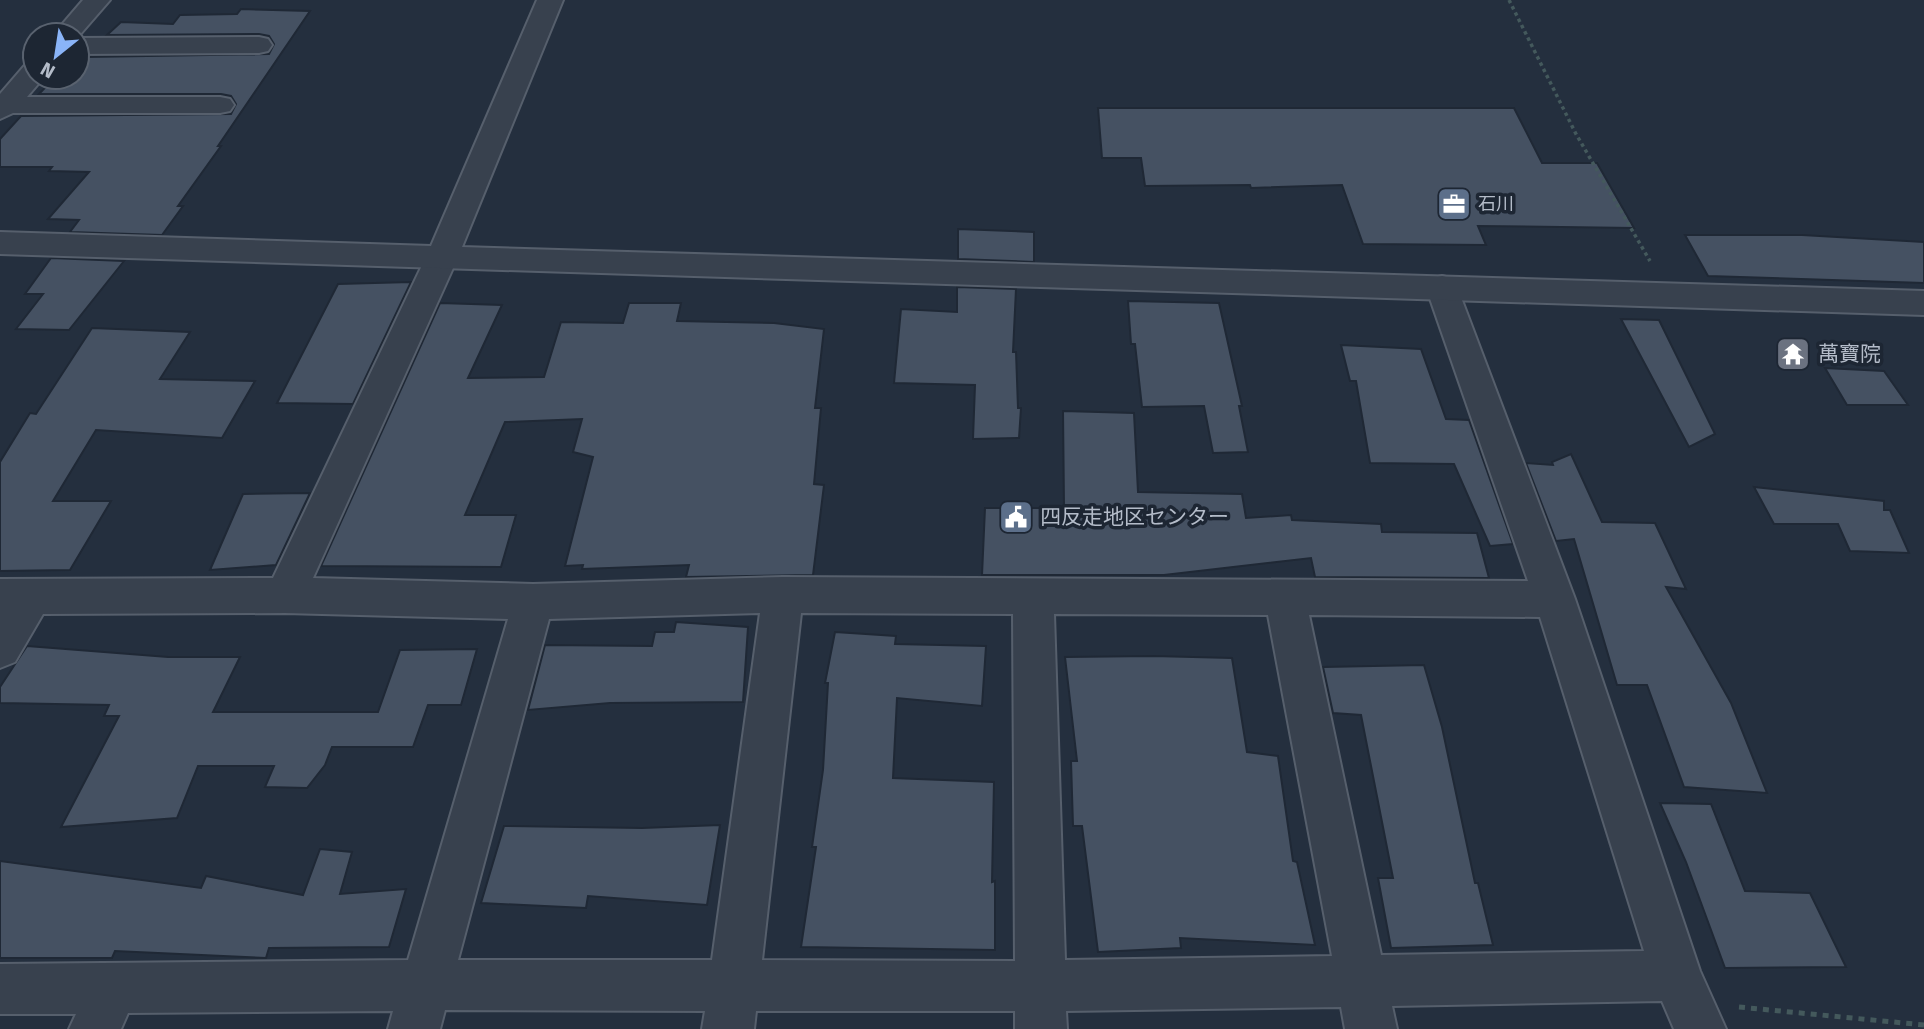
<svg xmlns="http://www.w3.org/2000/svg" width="1924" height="1029" viewBox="0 0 1924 1029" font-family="'Fira Sans','Noto Sans JP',sans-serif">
	<rect width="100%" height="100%" fill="#242f3e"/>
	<g fill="#455162" stroke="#1f2835" stroke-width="2">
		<polygon points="241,9 310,11 218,146 221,146 178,206 183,206 162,235 70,232 79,220 48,219 89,172 49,171 52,167 0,167 0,139 21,116 231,114 236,104 231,96 221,94 39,94 55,77 77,77 77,65 85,57 269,54 274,44 269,36 259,34 107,35 121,22 173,24 180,15 237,14"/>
		<polygon points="1098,108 1514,108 1542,163 1597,163 1634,228 1478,226 1486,245 1363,244 1342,185 1251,188 1250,185 1145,186 1141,158 1102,158"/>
		<polygon points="958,229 1034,232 1034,262 958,259"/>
		<polygon points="1685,235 1802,235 1924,242 1924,283 1708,276"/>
		<polygon points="51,258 124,261 69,330 16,329 43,294 25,294"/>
		<polygon points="411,282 353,404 277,403 338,284"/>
		<polygon points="957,287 1016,289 1013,352 1016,352 1018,408 1021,408 1019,438 973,439 975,385 894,383 901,309 957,312"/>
		<polygon points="1128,301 1219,303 1242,406 1239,406 1248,452 1213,453 1204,406 1142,407 1135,344 1131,344"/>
		<polygon points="440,303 502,305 468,378 544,377 561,322 623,323 629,303 681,303 677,321 774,323 824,329 815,408 821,408 814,484 824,485 813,575 686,577 689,565 582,569 583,565 565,566 593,457 573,452 582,419 505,422 465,515 516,515 501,567 321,566"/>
		<polygon points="1621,319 1659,320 1715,434 1689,447"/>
		<polygon points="92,328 190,332 160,379 255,381 222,438 96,430 53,501 111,501 70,570 0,571 0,462 30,413 36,414"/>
		<polygon points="1341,345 1421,349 1446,419 1469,420 1513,544 1490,546 1454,464 1370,463 1356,381 1350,381"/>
		<polygon points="1825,368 1884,371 1908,405 1847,405"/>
		<polygon points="1063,411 1134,413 1138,492 1242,494 1246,518 1291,515 1292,520 1381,524 1382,532 1477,533 1489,578 1315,577 1311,558 1164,575 982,575 985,508 1064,508"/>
		<polygon points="1571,454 1602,522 1655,523 1686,589 1666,587 1731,703 1767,793 1684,787 1647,685 1617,685 1574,539 1556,541 1526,463 1553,465 1552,462"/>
		<polygon points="1754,487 1884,501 1884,510 1890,510 1909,553 1850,551 1838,524 1774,524"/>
		<polygon points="310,493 276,565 210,570 243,494"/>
		<polygon points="676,622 748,627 743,702 610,703 528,710 545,645 652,646 655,632 674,632"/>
		<polygon points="835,632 896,636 895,644 986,646 982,706 897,698 893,778 994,782 992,882 995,881 995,950 801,947 816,847 812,847 823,770 828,683 825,683"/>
		<polygon points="27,646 168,657 240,657 213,712 378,712 400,650 477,649 461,705 428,705 413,747 332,747 325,765 307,788 265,787 274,766 198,766 177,818 61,827 119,716 104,716 109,705 0,703 0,687"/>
		<polygon points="1153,656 1232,658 1247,752 1278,756 1293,861 1297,862 1315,945 1180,938 1181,948 1098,952 1082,826 1073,826 1071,761 1077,761 1065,657"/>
		<polygon points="1424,665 1442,727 1475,883 1478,883 1493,945 1391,948 1378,878 1393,878 1361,715 1333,713 1323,667"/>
		<polygon points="1660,803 1711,804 1745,891 1810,893 1846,967 1725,968 1686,862"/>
		<polygon points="720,825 707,905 588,896 586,908 481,903 504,826 642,828"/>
		<polygon points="320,849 352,852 340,894 406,889 389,947 269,948 266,958 115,951 112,958 0,958 0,861 201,888 206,876 303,895"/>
	</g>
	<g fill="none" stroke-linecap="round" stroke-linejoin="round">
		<g stroke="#565f6c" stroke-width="4">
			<g id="minor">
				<polygon points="83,0 110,0 77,38 259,37 268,39 272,45 268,51 259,53 77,54 77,35 53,35"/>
				<polygon points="35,63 35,77 44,77 27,97 220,97 230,99 234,105 230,111 220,113 13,113 0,119 0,94 25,65"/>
				<path d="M442 246 453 249 458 257 313 578 533 584 783 577 1528 581 1426 287 1430 279 1442 276 1454 279 1575 599 1700 971 1726 1029H1674L1662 1001 1392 1006 1397 1029H1345L1341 1007 1066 1011 1067 1029H1015V1011H756L754 1029H702L705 1011 445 1010 440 1029H388L393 1011 128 1013 121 1029H69L76 1014H0V964L408 960 508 619 285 613 43 614 15 662 0 668V579L273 578 426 257 431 249ZM760 613 712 960H458L549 619ZM801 613 1013 614 1015 961 762 960ZM1054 614 1268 615 1332 956 1065 960ZM1309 615 1540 617 1644 951 1381 955Z"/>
			</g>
		</g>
		<g stroke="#565f6c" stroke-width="4">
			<polygon id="tertiary" points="537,0 563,0 462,247 1924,291 1924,315 0,254 0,232 431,246"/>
		</g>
		<polyline stroke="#44595c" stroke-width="3.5" stroke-dasharray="3.5 3.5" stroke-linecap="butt" points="1509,0 1576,134 1650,261"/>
		<polyline stroke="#44595c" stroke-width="5" stroke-dasharray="6 6" stroke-linecap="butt" points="1739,1007 1924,1025"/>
		<use href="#minor" fill="#38414e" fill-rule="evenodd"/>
		<use href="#tertiary" fill="#38414e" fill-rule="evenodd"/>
	</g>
	<defs>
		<g id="office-square" transform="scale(1.75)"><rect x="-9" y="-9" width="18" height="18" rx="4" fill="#5c6f8a" stroke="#1d2633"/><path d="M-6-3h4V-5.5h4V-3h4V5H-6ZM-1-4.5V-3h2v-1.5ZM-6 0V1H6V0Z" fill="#fff"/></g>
		<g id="temple-square" transform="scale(1.75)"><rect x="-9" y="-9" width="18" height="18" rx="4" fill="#6b7280" stroke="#1d2633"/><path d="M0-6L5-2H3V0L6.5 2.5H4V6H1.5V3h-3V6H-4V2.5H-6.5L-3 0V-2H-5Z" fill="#fff"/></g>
		<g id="civic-square" transform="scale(1.75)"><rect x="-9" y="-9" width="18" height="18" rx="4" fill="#5c6f8a" stroke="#1d2633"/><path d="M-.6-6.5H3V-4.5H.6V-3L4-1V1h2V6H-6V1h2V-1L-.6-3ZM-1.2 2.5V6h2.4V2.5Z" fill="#fff"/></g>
	</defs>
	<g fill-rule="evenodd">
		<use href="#office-square" x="1454" y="204"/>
		<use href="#temple-square" x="1793" y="354"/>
		<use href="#civic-square" x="1016" y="517"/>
	</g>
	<g text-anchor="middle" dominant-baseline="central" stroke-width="7" stroke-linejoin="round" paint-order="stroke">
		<g font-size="18" fill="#b4bcc9" stroke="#1d2633" text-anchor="start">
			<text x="1478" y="204">石川</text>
		</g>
		<g font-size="21" fill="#b4bcc9" stroke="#1d2633" text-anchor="start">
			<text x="1818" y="354">萬寶院</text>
			<text x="1040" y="517">四反走地区センター</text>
		</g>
	</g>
	<g transform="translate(56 56) rotate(210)"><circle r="33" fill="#1d2633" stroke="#59626f" stroke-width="2"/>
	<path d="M0-5L12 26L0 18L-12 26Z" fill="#8ab4f8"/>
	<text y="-10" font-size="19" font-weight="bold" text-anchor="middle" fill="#b4bcc9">N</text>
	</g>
</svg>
